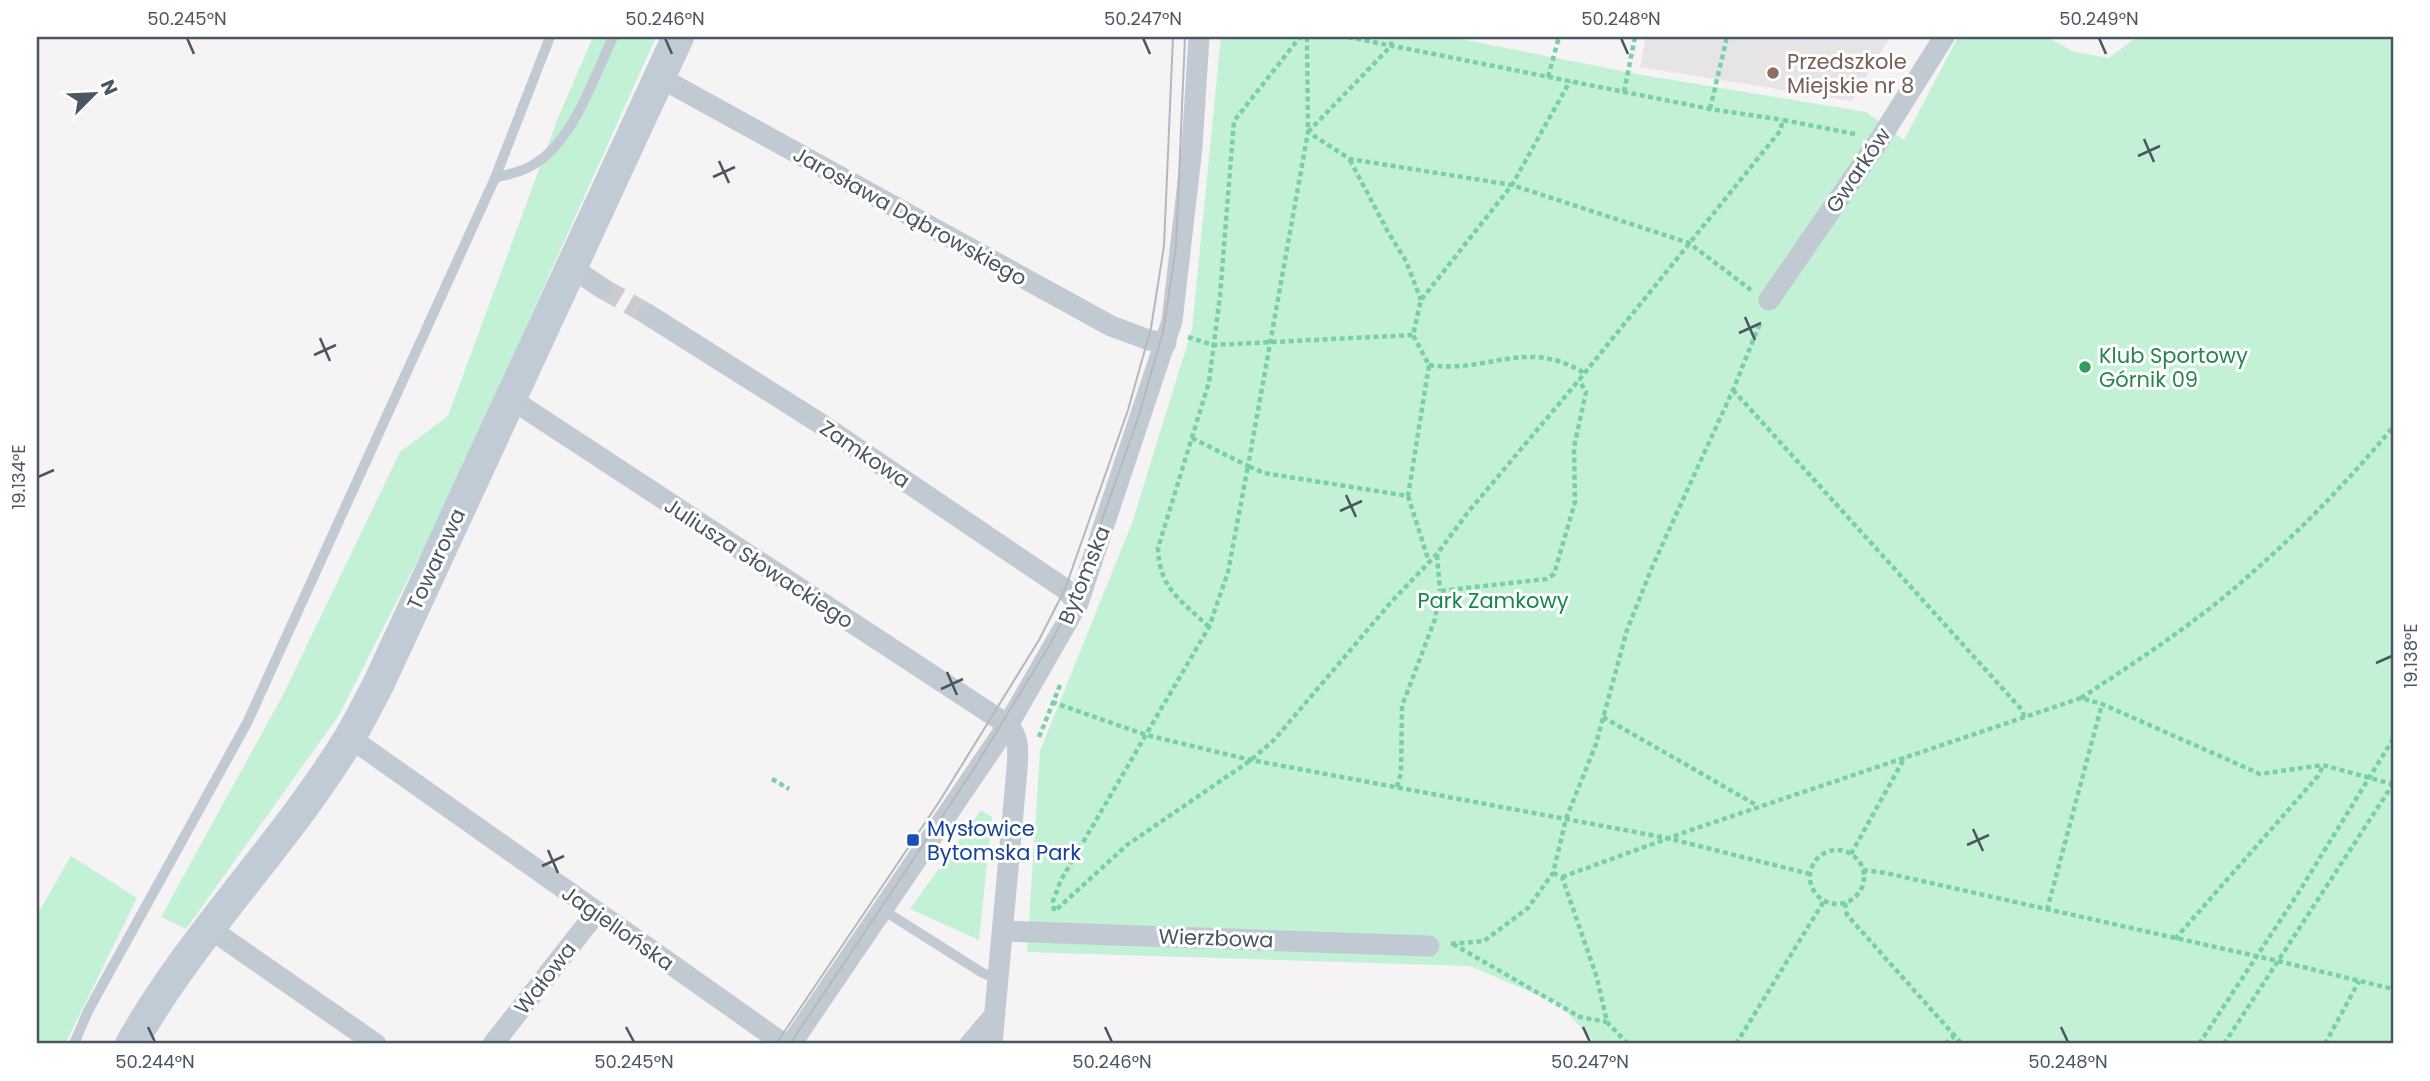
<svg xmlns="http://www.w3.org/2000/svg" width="2430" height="1081" viewBox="0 0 2430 1081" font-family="Poppins,sans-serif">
	<rect width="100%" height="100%" fill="#f5f3f3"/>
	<polygon fill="#e6e4e5" points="1646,37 1890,37 1852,101 1640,67"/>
	<g fill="#c3f1d5">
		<polygon points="593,37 656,37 448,500 339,715 186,929 161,917 284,693 400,452 448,416 558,118"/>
		<polygon points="1221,37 1451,37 1637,74 1866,112 1904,140 1958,37 2047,37 2074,52 2109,58 2137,37 2393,37 2393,1044 1596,1044 1559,1004 1470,966 1027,952 1040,751 1132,523 1192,329"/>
		<polygon points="981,810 992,817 979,940 910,909"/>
		<polygon points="71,856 137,898 65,1044 37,1044 37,915"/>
	</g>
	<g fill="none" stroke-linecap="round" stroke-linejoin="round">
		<polyline stroke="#caccce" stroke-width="21" stroke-dasharray="21 10" stroke-linecap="butt" points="602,288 647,314"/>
		<g stroke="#7ad0a6" stroke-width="4.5" stroke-dasharray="5 3.5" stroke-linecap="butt">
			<polyline points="1307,37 1308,131"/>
			<polyline points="1348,37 1710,109 1783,120"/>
			<polyline points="1548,77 1559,37"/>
			<polyline points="1624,92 1635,37"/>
			<polyline points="1710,109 1727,37"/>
			<polyline points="1308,132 1391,46 1392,37"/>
			<polyline points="1350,160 1388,232 1406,261 1421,300"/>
			<polyline points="1188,337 1213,345 1413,335"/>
			<path d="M1429 365C1488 374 1526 337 1584 373"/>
			<polyline points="1733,390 2022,710 2024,717"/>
			<polyline points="1192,438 1248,466 1308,132 1350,159 1512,185 1689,243 1751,290"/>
			<polyline points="1408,496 1429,562"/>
			<polyline points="1437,555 1440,591"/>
			<path d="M1209 627C1182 601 1159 589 1158 548L1209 382 1220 296 1234 121 1300 37"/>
			<path d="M2081 698C2134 663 2188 628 2237 586 2293 538 2346 484 2393 427"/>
			<polyline points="1052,702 1146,735 1251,760 1667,838 1810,874"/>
			<polyline points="1603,717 1758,806"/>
			<polyline points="1039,737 1061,683"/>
			<polyline points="772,779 789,789"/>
			<polyline points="1397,787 1401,773 1402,706 1435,619 1440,591 1546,579 1554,574 1575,502 1574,447 1586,392 1579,380"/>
			<circle cx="1837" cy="877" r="27"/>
			<polyline points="1851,854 1905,757"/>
			<polyline points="1863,870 1886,873 2278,961 2393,989"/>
			<polyline points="1553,873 1562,877 1597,978 1607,1022 1628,1044"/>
			<polyline points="1562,877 1691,830 2081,698 2102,704 2260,774 2323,765 2392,784"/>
			<polyline points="1845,903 1847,915 1962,1044"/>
			<polyline points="1057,909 1127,845 1251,760 1274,740 1392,601 1437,554 1469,511 1579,380 1780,131 1783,120 1855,134"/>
			<polyline points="2047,910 2102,704"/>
			<polyline points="1054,911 1053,901 1061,880 1209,627 1228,572 1248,466 1264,473 1408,496 1429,365 1413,335 1421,300 1512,185 1570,81"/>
			<polyline points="2175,939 2318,776 2323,766"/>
			<polyline points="1451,944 1484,941 1528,908 1553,873 1566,819 1596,744 1627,630 1653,565 1733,390 1761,321"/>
			<polyline points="1453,944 1580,1017 1607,1022"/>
			<polyline points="1736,1044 1824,901"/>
			<polyline points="1945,1044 1954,1036"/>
			<polyline points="2199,1044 2297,895 2393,739"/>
			<polyline points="2224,1044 2393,784"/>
			<polyline points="2325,1044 2359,981"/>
		</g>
		<g stroke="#c1cad2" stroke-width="10">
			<path d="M495 178C505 175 517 173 527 168 572 147 593 79 613 37"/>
			<polyline points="883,910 981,972 996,979"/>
			<polyline points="74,1044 88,1011 247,723 495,178 550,37"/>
		</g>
		<g stroke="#c1cad2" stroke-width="21">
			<polyline points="659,77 1111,326 1149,340 1166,343"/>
			<polyline points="572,268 602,288"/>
			<polyline points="1769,300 1880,139 1944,37"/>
			<polyline points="647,314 821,424 1065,589 1078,603"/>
			<path d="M511 399 1008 725C1020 738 1018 752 1017 769L992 1044"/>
			<polyline points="349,737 784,1044"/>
			<polyline points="209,928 376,1044"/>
			<polyline points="1003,931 1429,946"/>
			<polyline points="493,1044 596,913"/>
			<polyline points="791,1044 1008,725 1078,603 1172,321 1192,147 1199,37"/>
			<polyline points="970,1044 993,1017"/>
		</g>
		<path stroke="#c1cbd6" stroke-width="32" d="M131 1044C193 934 285 844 350 737 360 720 369 702 378 685L678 37"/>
		<g stroke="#b5b8bd" stroke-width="2">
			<polyline points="776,1044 939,802 1039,640 1065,589 1128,410 1151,328 1164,246 1173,37"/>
			<polyline points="790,1044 975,767 1049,646 1076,594 1139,415 1163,332 1176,247 1185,37"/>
		</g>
	</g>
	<path fill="none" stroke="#4a5661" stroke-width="2.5" d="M187 38 194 54M665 38 672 54M1143 38 1150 54M1621 38 1628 54M2099 38 2106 54M2144 139 2154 162M2138 156 2160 146M719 161 729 183M713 177 735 167M1745 317 1755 340M1739 333 1761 323M320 338 330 361M314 355 336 345M38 477 54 470M1346 495 1356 517M1340 511 1362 501M2376 663 2392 656M947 672 957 695M941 689 963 679M1973 829 1983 851M1967 845 1989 835M548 850 558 873M542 866 564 856M148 1027 155 1042M626 1027 634 1042M1105 1027 1112 1042M1583 1027 1590 1042M2061 1027 2068 1042"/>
	<circle fill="#8d6e63" stroke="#fff" stroke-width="2.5" cx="1773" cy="73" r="7"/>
	<circle fill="#2e9e5b" stroke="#fff" stroke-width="2.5" cx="2085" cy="367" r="7"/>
	<rect fill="#1a4fb4" stroke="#fff" stroke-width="2.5" x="906" y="833" width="14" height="14" rx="3.5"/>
	<g text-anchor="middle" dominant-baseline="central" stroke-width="6" stroke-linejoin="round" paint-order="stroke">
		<g font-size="21" fill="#785e54" stroke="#fff" text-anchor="start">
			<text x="1787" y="61">Przedszkole<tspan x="1787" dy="24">Miejskie nr 8</tspan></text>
		</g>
		<g font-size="21" fill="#4a5661" stroke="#fff">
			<text transform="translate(1858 170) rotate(-56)">Gwarków</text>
			<text transform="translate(910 216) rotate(29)">Jarosława Dąbrowskiego</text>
			<text transform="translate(865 454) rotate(34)">Zamkowa</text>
			<text transform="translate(436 559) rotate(-65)">Towarowa</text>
			<text transform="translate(759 563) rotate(33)">Juliusza Słowackiego</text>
			<text transform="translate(1084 575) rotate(-68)">Bytomska</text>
			<text transform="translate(618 928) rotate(35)">Jagiellońska</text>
			<text transform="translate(1216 938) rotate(2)">Wierzbowa</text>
			<text transform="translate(545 978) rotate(-52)">Wałowa</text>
		</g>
		<g font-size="21" fill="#27864d" stroke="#fff" text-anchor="start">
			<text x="2099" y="355">Klub Sportowy<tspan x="2099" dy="24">Górnik 09</tspan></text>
		</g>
		<g font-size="21" fill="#17864f" stroke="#fff">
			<text x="1493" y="600">Park Zamkowy</text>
		</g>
		<g font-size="21" fill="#164399" stroke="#fff" text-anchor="start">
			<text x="927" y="828">Mysłowice<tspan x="927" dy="24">Bytomska Park</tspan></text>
		</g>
	</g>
	<rect width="2430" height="1081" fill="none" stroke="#ffffff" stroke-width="77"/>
	<g transform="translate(94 94) rotate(66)" stroke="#ffffff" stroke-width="5" paint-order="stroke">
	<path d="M0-5L12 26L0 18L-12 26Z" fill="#4a5661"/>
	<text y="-10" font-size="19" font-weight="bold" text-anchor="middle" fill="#4a5661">N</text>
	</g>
	<rect x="38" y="38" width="2354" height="1004" fill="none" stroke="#4a5661" stroke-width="2.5"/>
	<g font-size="18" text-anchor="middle" fill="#4a5661">
		<text x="187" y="25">50.245°N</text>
		<text x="665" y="25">50.246°N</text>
		<text x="1143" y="25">50.247°N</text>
		<text x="1621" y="25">50.248°N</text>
		<text x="2099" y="25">50.249°N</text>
		<text transform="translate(19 477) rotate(-90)" y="6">19.134°E</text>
		<text transform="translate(2411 656) rotate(-90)" y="6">19.138°E</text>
		<text x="155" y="1068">50.244°N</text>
		<text x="634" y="1068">50.245°N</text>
		<text x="1112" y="1068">50.246°N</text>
		<text x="1590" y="1068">50.247°N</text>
		<text x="2068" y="1068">50.248°N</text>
	</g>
</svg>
